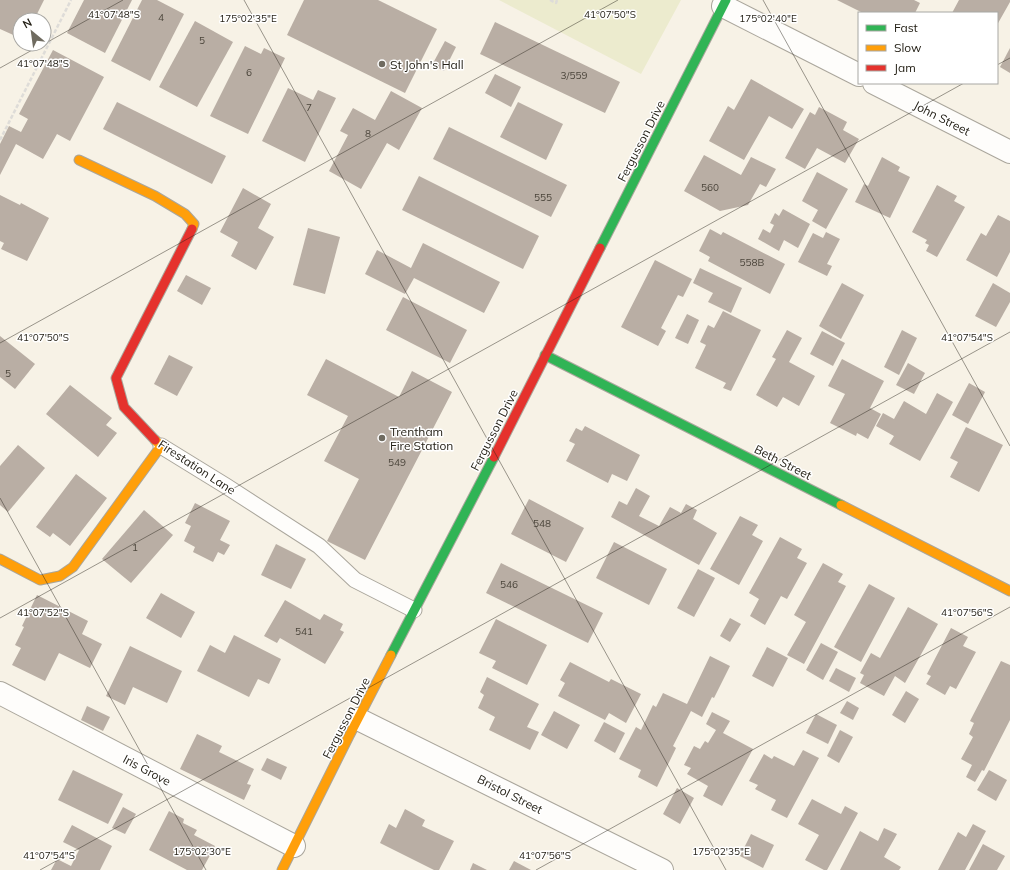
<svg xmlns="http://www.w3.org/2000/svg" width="1010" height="870" viewBox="0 0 1010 870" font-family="Mulish,sans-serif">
	<rect width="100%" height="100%" fill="#f7f2e6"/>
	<polygon fill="#ecebce" points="499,0 681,0 641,74"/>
	<g fill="#b9aea4">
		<polygon points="0,0 44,0 34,20 20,20 20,38 0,29"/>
		<polygon points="84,0 132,0 105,53 67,33"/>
		<polygon points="142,0 157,0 184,14 150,81 111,61"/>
		<polygon points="304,0 378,0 437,29 405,93 287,35"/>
		<polygon points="837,0 914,0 920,3 915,13 863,13"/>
		<polygon points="959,0 1010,0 1010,2 997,25 997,13 952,13"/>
		<polygon points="195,21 233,42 197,107 159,87"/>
		<polygon points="495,22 620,82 605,113 480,54"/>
		<polygon points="445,41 456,47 444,71 432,65"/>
		<polygon points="245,46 261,54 264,48 285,58 248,134 210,116"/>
		<polygon points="1010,48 1010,73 1000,67"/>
		<polygon points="53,50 104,77 70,141 57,134 43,159 16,144 0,175 0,144 9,126 21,132 28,119 19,114"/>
		<polygon points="495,74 521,87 511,107 485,93"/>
		<polygon points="751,79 804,109 792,129 769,116 744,160 709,141 728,106 734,110"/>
		<polygon points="288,88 313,100 318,90 336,98 305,162 262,141"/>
		<polygon points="391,91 422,108 399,150 387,143 361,189 329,171 348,135 340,131 353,108 375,120"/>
		<polygon points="117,102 226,156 212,184 103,129"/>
		<polygon points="518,102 563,124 546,160 500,137"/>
		<polygon points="819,107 847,122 843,130 859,139 845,163 817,148 805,169 785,158 810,112 815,115"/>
		<polygon points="449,127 567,185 551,217 433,159"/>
		<polygon points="704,155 741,175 751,157 776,169 766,187 760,184 748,205 720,211 684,191"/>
		<polygon points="882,157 900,167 898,171 910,177 890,218 855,202 864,184 868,186"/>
		<polygon points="817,172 848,189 826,229 812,221 818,210 802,201"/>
		<polygon points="419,176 539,236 523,269 402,210"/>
		<polygon points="937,185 957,196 954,201 965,207 937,257 926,251 929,245 925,243 927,240 912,232"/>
		<polygon points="243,188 271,204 258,228 274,237 256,270 231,256 238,242 220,232"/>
		<polygon points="0,195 20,205 21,203 49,218 27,261 1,249 4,243 0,241"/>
		<polygon points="783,209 810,224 798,248 784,240 779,251 758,239 763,229 770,233 774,225 770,223 775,213 779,216"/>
		<polygon points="998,215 1010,221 1010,252 997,277 966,260 981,233 986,236"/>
		<polygon points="308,228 340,237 325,294 293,285"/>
		<polygon points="710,229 721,235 723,232 785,264 770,294 708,261 710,257 699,251"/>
		<polygon points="826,232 840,239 827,264 832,266 827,276 798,262 813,233 823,238"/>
		<polygon points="423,243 500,282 484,313 414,278 405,294 365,274 377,250 411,268"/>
		<polygon points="655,260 692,279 683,297 678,295 661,328 666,331 658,346 621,327"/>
		<polygon points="700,268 742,288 731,313 708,302 713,293 693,283"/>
		<polygon points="186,275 211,288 202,305 177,291"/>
		<polygon points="842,283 864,295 841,339 819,326"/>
		<polygon points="993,283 1010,293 1010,302 996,327 975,316"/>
		<polygon points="403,297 467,330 450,363 386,330"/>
		<polygon points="723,311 761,330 731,391 723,388 726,383 695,368 706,345 700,342 708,325 714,328"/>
		<polygon points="687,314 699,320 688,344 675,338"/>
		<polygon points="787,330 802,338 789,362 815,376 799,406 783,397 777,407 756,395 776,359 772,357"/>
		<polygon points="902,330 917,338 899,375 884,367"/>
		<polygon points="822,331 845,343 833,366 810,354"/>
		<polygon points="0,336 35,364 15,389 0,377"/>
		<polygon points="169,355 193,367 177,396 154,384"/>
		<polygon points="326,359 399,397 412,371 452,392 365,560 327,541 359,479 324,461 348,416 307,395"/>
		<polygon points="842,359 884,381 870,408 881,414 868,439 857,433 856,436 830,423 845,394 828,386"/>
		<polygon points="908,363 925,373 914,394 896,385"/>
		<polygon points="969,383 985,392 968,424 952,415"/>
		<polygon points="70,385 112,418 106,425 117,433 98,457 46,414"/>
		<polygon points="937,393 953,402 920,461 889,444 894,436 876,426 883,413 894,419 904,401 926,414"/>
		<polygon points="585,426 640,455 627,481 612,474 608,483 566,461 575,444 569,441 576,428 582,431"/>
		<polygon points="966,427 1003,445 979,492 950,477 958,462 950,458"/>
		<polygon points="18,445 45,468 8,512 0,505 0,466"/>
		<polygon points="76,474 107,498 70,546 53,533 50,537 36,527"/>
		<polygon points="636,488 650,496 639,516 659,526 670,507 681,513 686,504 697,510 693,519 717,533 699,565 611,517 619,501 627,505"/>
		<polygon points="529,499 584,528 566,562 511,534"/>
		<polygon points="195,503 230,521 220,540 230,545 224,555 218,552 213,562 193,552 195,547 184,541 191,526 185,523"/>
		<polygon points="144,510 173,535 131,583 102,559"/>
		<polygon points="740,516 758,525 752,535 763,541 739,585 710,569"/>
		<polygon points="780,537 802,549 797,558 807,563 787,599 781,596 765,625 750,616 759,599 749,593"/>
		<polygon points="614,542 667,569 649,605 596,578"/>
		<polygon points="276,544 306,559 291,589 261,575"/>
		<polygon points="501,563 603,613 588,643 486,593"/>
		<polygon points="823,563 843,574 838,582 846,586 804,664 787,655 806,622 794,615"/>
		<polygon points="698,569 715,578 694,617 677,608"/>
		<polygon points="869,584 895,598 861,662 834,647"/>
		<polygon points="161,593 195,612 181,638 146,618"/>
		<polygon points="37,595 88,621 82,634 102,644 90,668 59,653 45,681 12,665 21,648 15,645 24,627 22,626"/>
		<polygon points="285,600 320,620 324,614 343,624 340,630 344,632 325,664 280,638 277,643 264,636"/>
		<polygon points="908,607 938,624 905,683 895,676 884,696 860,683 864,675 860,673 871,653 880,658"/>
		<polygon points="730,618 741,624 730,642 720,636"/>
		<polygon points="496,619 547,645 527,685 492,668 496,661 479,653"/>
		<polygon points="951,628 968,637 963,646 976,652 956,689 950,686 945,695 926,684 931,676 927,674"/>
		<polygon points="234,635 281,659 269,684 258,679 249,697 197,671 210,645 225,653"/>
		<polygon points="821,643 838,652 823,680 806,670"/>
		<polygon points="130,646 182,671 167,703 133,687 125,705 106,696"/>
		<polygon points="767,647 788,658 773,687 752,676"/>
		<polygon points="710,656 730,666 714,698 712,697 702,717 691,711 673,746 676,748 657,787 638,777 641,770 619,759 636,727 641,730 653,705 656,707 663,693 687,704"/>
		<polygon points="1001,661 1010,665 1010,720 984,771 982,770 975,782 966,777 972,765 961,759 973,737 969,734 974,723 970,721"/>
		<polygon points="570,662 609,682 611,679 641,694 626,723 609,713 605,720 558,696 565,683 560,680"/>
		<polygon points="836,668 856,678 849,692 829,681"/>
		<polygon points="487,677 539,704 527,727 539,732 530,750 489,730 495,717 478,708 484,695 480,692"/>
		<polygon points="906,691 919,699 905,723 892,715"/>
		<polygon points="847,701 859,708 853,720 840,713"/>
		<polygon points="87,706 110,717 103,731 81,720"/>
		<polygon points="554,711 580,725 567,749 541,735"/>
		<polygon points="712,712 730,721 723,733 753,749 722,806 703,796 708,786 687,774 691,768 684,765 694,746 700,749 705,741 708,743 716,730 706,724"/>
		<polygon points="816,714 837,725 828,744 806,733"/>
		<polygon points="604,722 625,733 615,753 594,741"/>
		<polygon points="840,730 853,737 839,763 827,756"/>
		<polygon points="197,734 222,746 219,752 254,769 247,784 251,785 244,800 180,769"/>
		<polygon points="803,750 819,758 787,818 771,810 776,800 755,789 758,785 749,781 764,754 772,759 774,756 794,766"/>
		<polygon points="267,758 287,767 281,780 261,770"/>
		<polygon points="73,770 123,794 108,824 58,800"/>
		<polygon points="989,770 1007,780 996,801 977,790"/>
		<polygon points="677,788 694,798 680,824 663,814"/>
		<polygon points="812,799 841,814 845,806 858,813 827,870 824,870 805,860 819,835 798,824"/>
		<polygon points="123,807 136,814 125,834 112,828"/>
		<polygon points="405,809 425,820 422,826 454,841 439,870 434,870 380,843 389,824 396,828"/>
		<polygon points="169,811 184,819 183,823 197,830 194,835 215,846 202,870 187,870 149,850"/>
		<polygon points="973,824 986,831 965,870 938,870 958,832 966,837"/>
		<polygon points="72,825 112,846 100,870 51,870 57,859 71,866 79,850 63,842"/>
		<polygon points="884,828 897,834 884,857 901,867 899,870 840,870 860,831 878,841"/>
		<polygon points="751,834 774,845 763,868 740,856"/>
		<polygon points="983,844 1005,856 997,870 969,870"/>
		<polygon points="514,861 531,870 509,870"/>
		<polygon points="473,863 487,870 470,870"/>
	</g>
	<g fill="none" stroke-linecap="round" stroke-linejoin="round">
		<g stroke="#aaa69c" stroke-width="17">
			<polyline id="lane" points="161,446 226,486 319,546 355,580 414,610"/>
		</g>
		<g stroke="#aaa69c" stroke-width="24">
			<g id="street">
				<polyline points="723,6 859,75"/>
				<polyline points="874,83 1010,152"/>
				<polyline points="0,693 294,846"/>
				<polyline points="358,719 662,870"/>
			</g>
		</g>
		<g stroke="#aaa69c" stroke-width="11">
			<g id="fast">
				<polyline points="600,248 726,0"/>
				<polyline points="545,355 841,505"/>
				<polyline points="391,655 494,457"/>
			</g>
		</g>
		<g stroke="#aaa69c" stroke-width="11">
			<g id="slow">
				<polyline points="79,160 155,196 185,214 194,224 192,229"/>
				<polyline points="841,505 1010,591"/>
				<polyline points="0,559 40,580 60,576 73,567 161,446 155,440"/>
				<polyline points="282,870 349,736 391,655"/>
			</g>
		</g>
		<g stroke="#aaa69c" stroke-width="11">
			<g id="jam">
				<polyline points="155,440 124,407 116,378 192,229"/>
				<polyline points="494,457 600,248"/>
			</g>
		</g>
		<g stroke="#dedcd8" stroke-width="2.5" stroke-dasharray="4 2" stroke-linecap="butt">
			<polyline points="550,0 556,3 557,0"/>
			<polyline points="0,140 71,0"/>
		</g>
		<use href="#lane" stroke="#fefdfb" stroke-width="15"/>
		<use href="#street" stroke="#fefdfb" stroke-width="22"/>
		<use href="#fast" stroke="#30b455" stroke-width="9"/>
		<use href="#slow" stroke="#ff9f0a" stroke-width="9"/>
		<use href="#jam" stroke="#e5322d" stroke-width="9"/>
	</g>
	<path fill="none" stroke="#262218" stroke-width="1" stroke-opacity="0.45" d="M244 0 726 870M763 0 1010 446M44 44 123 0M997 65 1010 58M0 68 43 44M0 343 618 0M0 498 206 870M0 618 964 83M40 870 1010 332M536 870 1010 607"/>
	<g fill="#6f6b60" stroke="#fff" stroke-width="1.5">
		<circle cx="382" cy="64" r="4"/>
		<circle cx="382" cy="438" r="4"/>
	</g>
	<g text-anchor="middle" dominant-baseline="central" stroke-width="3" stroke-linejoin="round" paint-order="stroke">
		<g font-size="10" fill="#4b453b">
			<text x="161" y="17">4</text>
			<text x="202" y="40">5</text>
			<text x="249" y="72">6</text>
			<text x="574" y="75">3/559</text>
			<text x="309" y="107">7</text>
			<text x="368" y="133">8</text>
			<text x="710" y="187">560</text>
			<text x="543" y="197">555</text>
			<text x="752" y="262">558B</text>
			<text x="8" y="373">5</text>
			<text x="397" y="462">549</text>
			<text x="542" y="523">548</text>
			<text x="135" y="547">1</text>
			<text x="509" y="584">546</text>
			<text x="304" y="631">541</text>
		</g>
		<g font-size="12" fill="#262218" stroke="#fff" text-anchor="start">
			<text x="390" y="64">St John's Hall</text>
			<text x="390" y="431">Trentham<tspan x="390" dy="14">Fire Station</tspan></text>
		</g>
		<g font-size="12" fill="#262218" stroke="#fff">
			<text transform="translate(942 118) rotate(27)">John Street</text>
			<text transform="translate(641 141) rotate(-63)">Fergusson Drive</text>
			<text transform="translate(494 430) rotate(-63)">Fergusson Drive</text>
			<text transform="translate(783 462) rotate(27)">Beth Street</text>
			<text transform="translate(197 467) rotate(33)">Firestation Lane</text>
			<text transform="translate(346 718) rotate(-63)">Fergusson Drive</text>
			<text transform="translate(147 770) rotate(28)">Iris Grove</text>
			<text transform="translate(510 794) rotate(27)">Bristol Street</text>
		</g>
	</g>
	<g font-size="10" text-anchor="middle" fill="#262218" stroke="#fff" stroke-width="3" stroke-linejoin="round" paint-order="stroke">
		<text x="114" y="18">41°07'48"S</text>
		<text x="610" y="18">41°07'50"S</text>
		<text x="248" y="22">175°02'35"E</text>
		<text x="768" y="22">175°02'40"E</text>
		<text x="43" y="67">41°07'48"S</text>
		<text x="967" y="341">41°07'54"S</text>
		<text x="43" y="341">41°07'50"S</text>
		<text x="967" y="616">41°07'56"S</text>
		<text x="43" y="616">41°07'52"S</text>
		<text x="202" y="855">175°02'30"E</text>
		<text x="721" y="855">175°02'35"E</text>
		<text x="49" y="859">41°07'54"S</text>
		<text x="545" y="859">41°07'56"S</text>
	</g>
	<rect x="858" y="12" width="140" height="72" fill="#ffffff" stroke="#a8a7a3"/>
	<rect x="866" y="25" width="20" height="6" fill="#30b455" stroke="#a8a7a3"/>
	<text x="894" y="32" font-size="12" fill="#262218">Fast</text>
	<rect x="866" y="45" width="20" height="6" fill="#ff9f0a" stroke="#a8a7a3"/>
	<text x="894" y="52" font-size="12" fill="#262218">Slow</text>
	<rect x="866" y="65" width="20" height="6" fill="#e5322d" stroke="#a8a7a3"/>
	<text x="894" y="72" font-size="12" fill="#262218">Jam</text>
	<g transform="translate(32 32) rotate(331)"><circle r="19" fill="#ffffff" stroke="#a8a7a3"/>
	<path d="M0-3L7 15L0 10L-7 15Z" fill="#6f6b60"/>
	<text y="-6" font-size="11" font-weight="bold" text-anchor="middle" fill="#262218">N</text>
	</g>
</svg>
